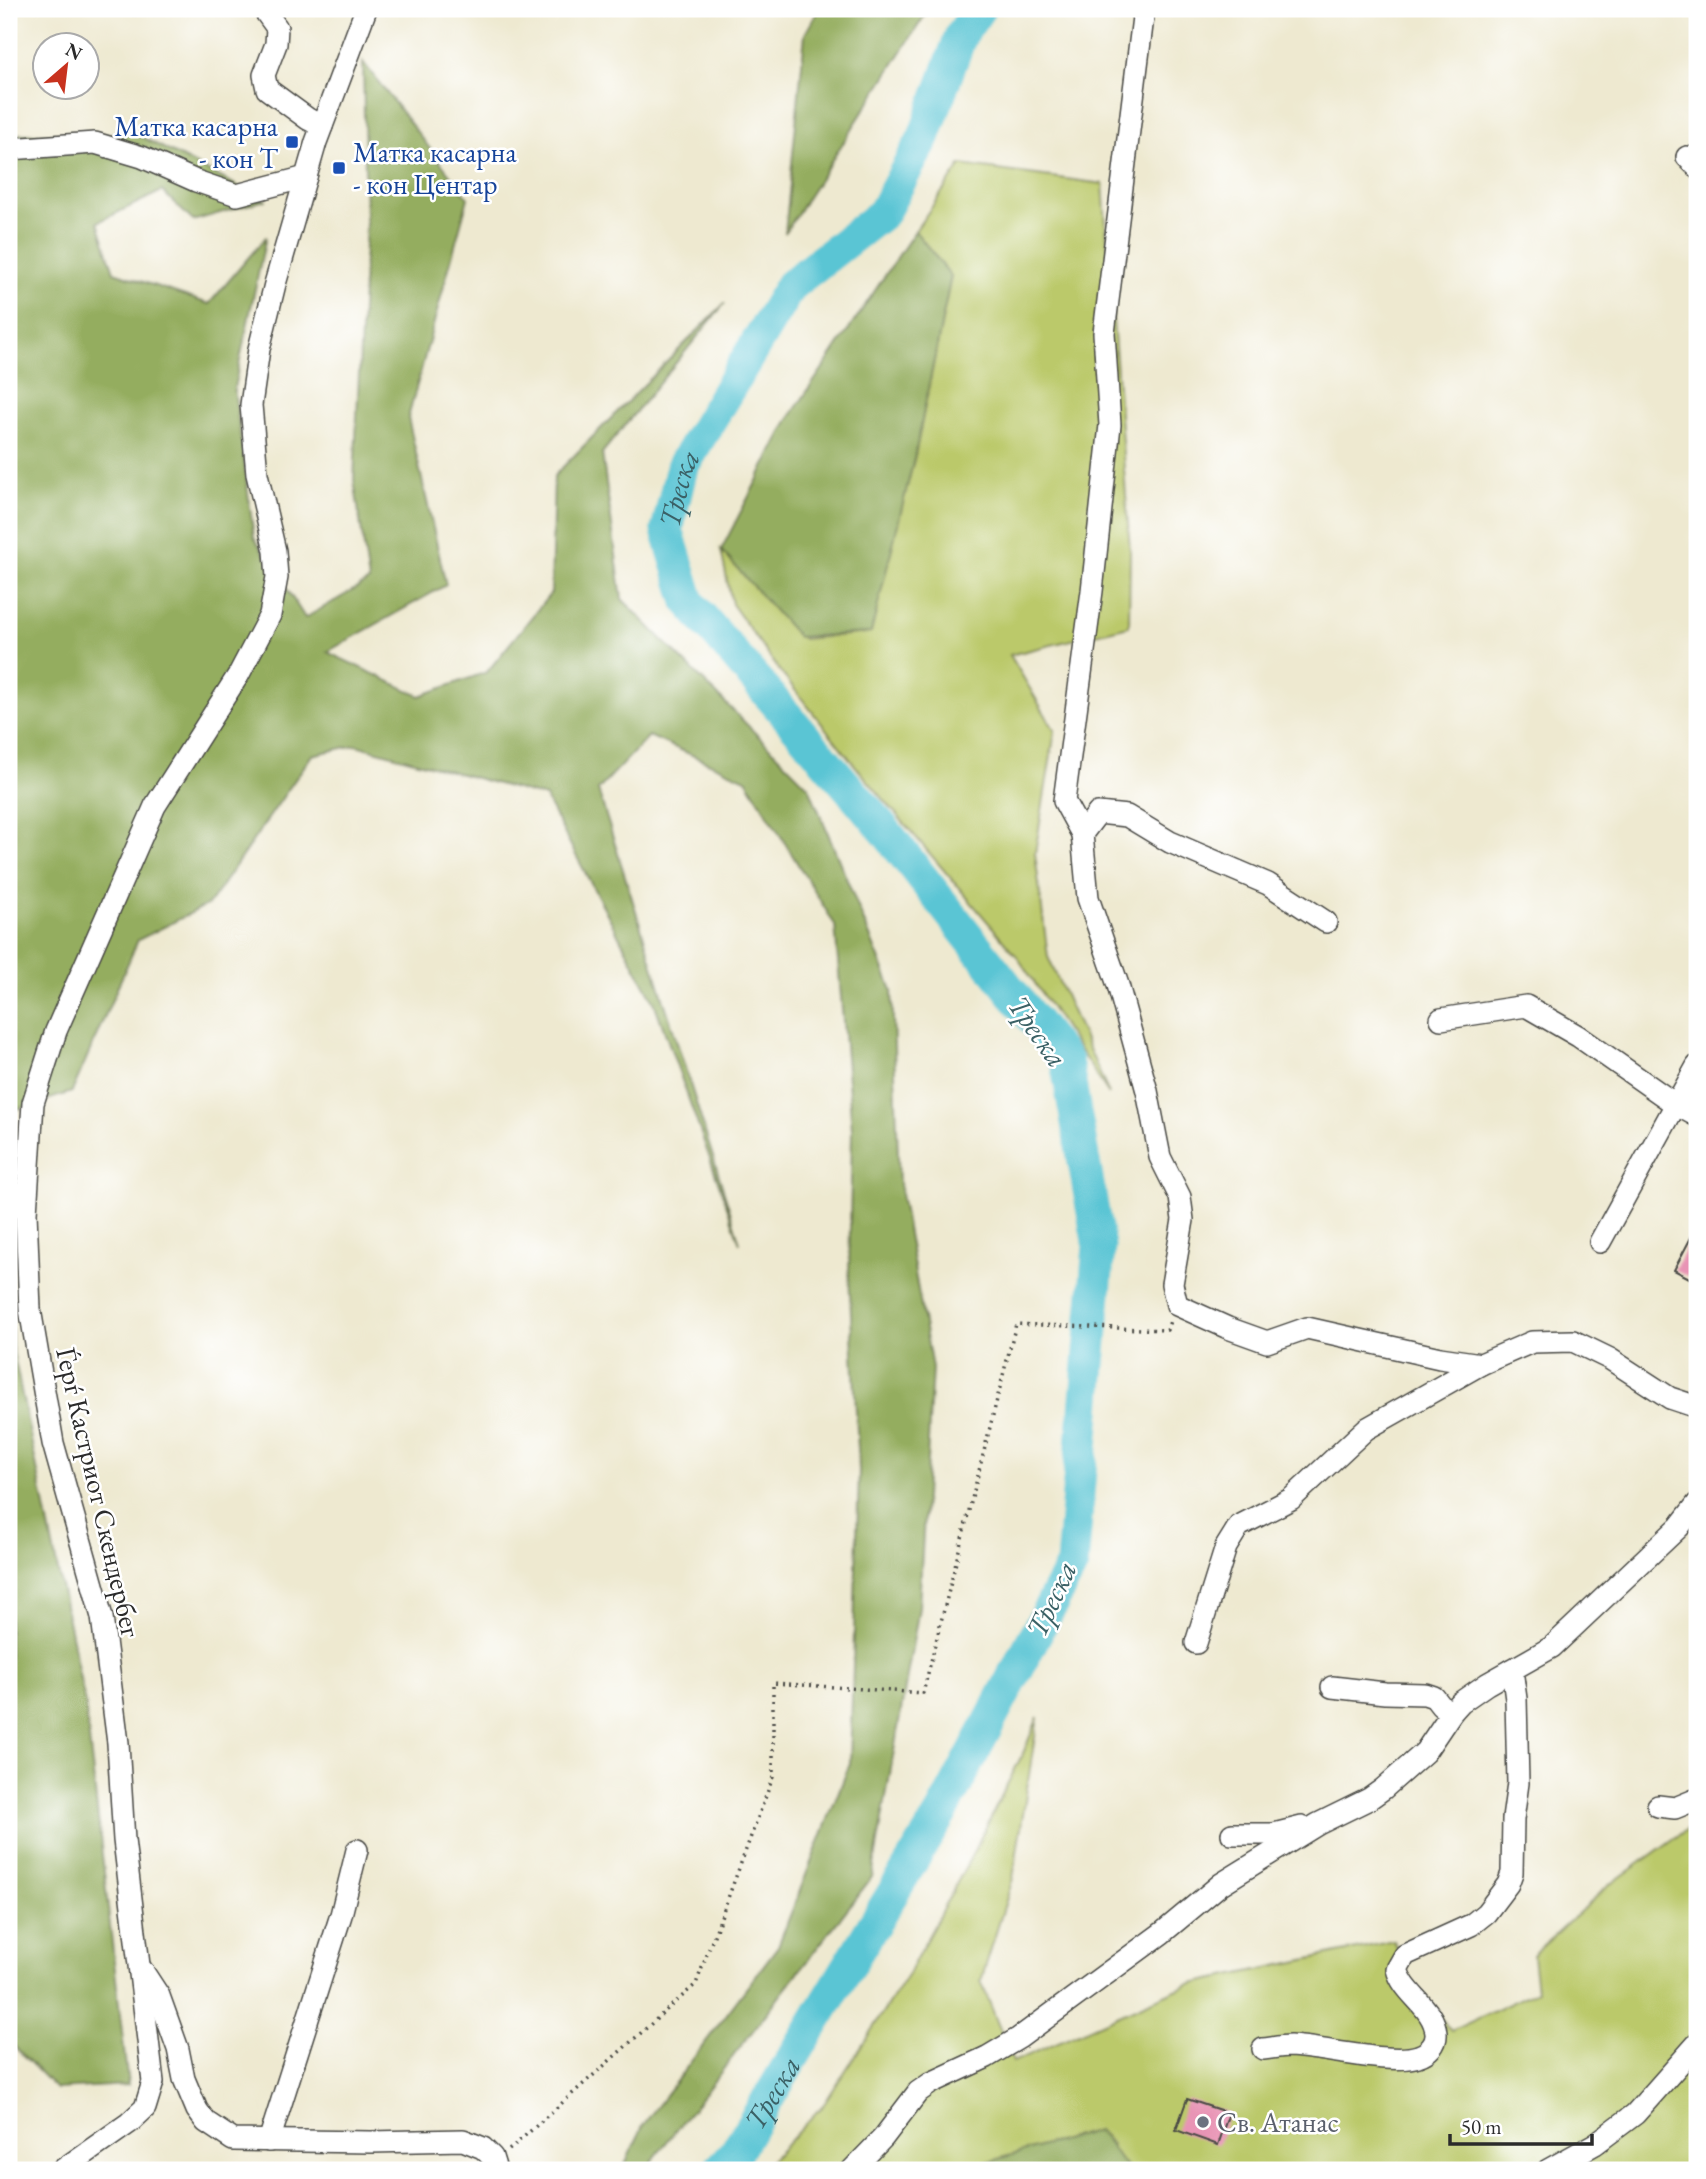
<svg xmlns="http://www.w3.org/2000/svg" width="1706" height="2179" viewBox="0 0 1706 2179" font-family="'EB Garamond',serif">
	<rect width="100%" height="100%" fill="#fff"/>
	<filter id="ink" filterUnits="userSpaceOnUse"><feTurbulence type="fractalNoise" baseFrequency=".0143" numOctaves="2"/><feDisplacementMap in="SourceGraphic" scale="14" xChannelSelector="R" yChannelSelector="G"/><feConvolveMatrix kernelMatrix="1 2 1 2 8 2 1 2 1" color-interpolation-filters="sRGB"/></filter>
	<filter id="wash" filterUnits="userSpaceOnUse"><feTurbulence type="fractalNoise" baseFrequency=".00686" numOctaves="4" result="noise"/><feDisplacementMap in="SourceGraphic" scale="28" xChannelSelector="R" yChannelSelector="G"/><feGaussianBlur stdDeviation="1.57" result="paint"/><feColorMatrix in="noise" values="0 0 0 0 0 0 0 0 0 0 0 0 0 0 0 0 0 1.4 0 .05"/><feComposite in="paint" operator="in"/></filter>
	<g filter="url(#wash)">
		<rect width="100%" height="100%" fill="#eee9d0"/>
		<g fill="#bbc96b" stroke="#737a4b" stroke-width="2">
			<polygon points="961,165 1103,184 1130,550 1129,626 1010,655 1055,731 1035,853 1048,957 1109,1094 1016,955 858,769 779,670 732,604 721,550 803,639 870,633 915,455 951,276 915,231"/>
			<polygon points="1038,1717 1013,1878 981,1981 1013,2062 1187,1985 1394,1941 1407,1974 1451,2031 1537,1991 1533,1955 1608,1886 1697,1822 1697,2170 1128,2170 1110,2147 1112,2145 1098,2130 960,2170 762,2170 824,2104 909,1972 973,1853 1024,1751"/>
		</g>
		<g fill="#94ad5f" stroke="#606c45" stroke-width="2">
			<polygon points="819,9 929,9 785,233 805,34"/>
			<polygon points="363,62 468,198 408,418 446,585 327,652 420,696 487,672 551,593 554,476 725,303 602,453 622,599 809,787 892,990 899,1183 932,1368 919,1608 872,1877 645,2170 622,2170 644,2124 778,1946 850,1763 859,1470 849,1275 852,1130 835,925 746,779 649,736 598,790 740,1243 654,1002 545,797 356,745 312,755 209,904 138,940 72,1092 9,1112 9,134 136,134 265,200 193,221 162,191 98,222 114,272 209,304 266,237 234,388 254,537 305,618 369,581 354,480 366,223"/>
			<polygon points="915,231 951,276 915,455 871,633 798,637 721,550 790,417"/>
			<polygon points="9,1246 12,1346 85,1703 128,2085 56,2089 9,2041"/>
			<polygon points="1098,2130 1128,2170 960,2170"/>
		</g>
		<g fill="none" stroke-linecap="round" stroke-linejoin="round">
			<path stroke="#5ac5d4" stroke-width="33" id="s1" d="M719 2170 735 2153 942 1812 1072 1565 1099 1246 1066 1061 883 828 689 602 667 530 682 467 791 285 883 213 924 137 961 35 979 9"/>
		</g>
		<g id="blocks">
			<g fill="#e894b5">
				<polygon points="1697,1226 1697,1282 1674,1270"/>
				<polygon points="1187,2099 1229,2113 1218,2145 1176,2130"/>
			</g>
		</g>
	</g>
	<g filter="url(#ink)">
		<use href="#blocks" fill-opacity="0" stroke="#484844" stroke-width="2"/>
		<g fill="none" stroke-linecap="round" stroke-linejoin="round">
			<g stroke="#484844" stroke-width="24">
				<g id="minor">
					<polyline points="264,10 277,28 276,44 264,75 267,89 308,119 322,126"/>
					<polyline points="9,149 95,143 142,157 196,181 237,195 306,177"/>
					<polyline points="1687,157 1697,167"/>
					<polyline points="1082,834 1064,801 1092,591 1110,425 1104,333 1144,9"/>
					<polyline points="1326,922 1268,884 1170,842 1127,816 1098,813 1082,834 1088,898 1118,985 1147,1091 1160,1157 1180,1197 1183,1220 1172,1284 1177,1305 1228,1328 1267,1342 1307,1328 1440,1358 1481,1364 1532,1342 1573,1341 1610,1359 1670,1398 1697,1407"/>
					<polyline points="1441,1019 1526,1006 1578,1036 1675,1104 1697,1116"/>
					<polyline points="1600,1242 1697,1066"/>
					<polyline points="1196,1643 1226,1547 1239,1526 1291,1499 1366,1429 1481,1364"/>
					<polyline points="1332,1687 1385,1693 1425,1694 1434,1697 1441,1706 1452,1712"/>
					<polyline points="1658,1806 1675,1808 1697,1799"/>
					<polyline points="1232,1834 1274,1834 1302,1827"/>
					<polyline points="142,1970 159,1996 178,2049 184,2079 197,2110 206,2122 233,2140 371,2142 463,2140 483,2148 492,2157 496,2170"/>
					<path d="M1263 2049C1272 2048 1281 2046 1290 2046 1320 2047 1393 2065 1418 2056 1428 2053 1437 2044 1436 2033 1434 2007 1403 1994 1397 1969L1405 1955 1471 1925 1486 1913 1508 1884 1512 1873 1513 1819 1518 1783 1516 1699 1512 1670"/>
					<polyline points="269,2141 341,1915 357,1850"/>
					<polyline points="62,2170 129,2123 145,2108 153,2082 124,1840 118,1743 102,1617 53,1443 30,1309 26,1213 33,1103 56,1031 155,806 239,674 270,615 277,577 275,551 257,474 251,405 259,349 275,284 316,142 366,9"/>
					<polyline points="852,2170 883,2138 918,2092 931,2083 987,2057 1019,2038 1162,1933 1221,1884 1318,1824 1369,1799 1383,1789 1425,1752 1452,1712 1461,1702 1487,1684 1552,1647 1679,1527 1697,1504"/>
					<polyline points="1548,2170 1595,2144 1635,2114 1697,2044"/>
				</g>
			</g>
			<polyline stroke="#484844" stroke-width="3.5" stroke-dasharray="2 5" stroke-linecap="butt" points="509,2150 696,1984 773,1777 773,1683 923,1693 1016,1324 1167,1330 1170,1321"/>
			<use href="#minor" stroke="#fff" stroke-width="21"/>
		</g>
	</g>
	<g fill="#1a4fb4" stroke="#fff" stroke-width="2.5">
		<rect x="285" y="135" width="14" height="14" rx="3.5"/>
		<rect x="332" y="161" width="14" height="14" rx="3.5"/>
	</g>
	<circle fill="#6b7280" stroke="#fff" stroke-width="2.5" cx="1203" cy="2122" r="7"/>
	<g text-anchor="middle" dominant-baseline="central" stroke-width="5" stroke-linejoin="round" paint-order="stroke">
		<g font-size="28" fill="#164399" stroke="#fff" text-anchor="end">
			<text x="278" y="126">Матка касарна<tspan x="278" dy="32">- кон Т</tspan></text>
			<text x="353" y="152" text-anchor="start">Матка касарна<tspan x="353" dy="32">- кон Центар</tspan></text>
		</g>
		<g font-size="28" fill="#2b2b2b" stroke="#fff">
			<text transform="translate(99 1492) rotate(77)">Ѓерѓ Кастриот Скендербег</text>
		</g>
		<g font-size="28" fill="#5b616d" stroke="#fff" text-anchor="start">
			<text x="1217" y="2122">Св. Атанас</text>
		</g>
		<g font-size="30" font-style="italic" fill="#3b6166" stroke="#fff">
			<text stroke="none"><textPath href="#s1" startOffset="1922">Треска</textPath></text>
			<text transform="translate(1038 1031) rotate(55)">Треска</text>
			<text transform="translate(1051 1599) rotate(-65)">Треска</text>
			<text stroke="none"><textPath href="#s1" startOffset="94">Треска</textPath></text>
		</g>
	</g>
	<rect width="1706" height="2179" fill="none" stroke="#fff" stroke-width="35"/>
	<g transform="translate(66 66) rotate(28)"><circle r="33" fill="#ffffff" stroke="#aaaaaa" stroke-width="2"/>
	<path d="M0-5L12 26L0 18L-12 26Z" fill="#c8321e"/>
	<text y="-10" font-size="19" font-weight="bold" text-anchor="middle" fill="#2b2b2b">N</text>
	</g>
	<path d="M1450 2134v10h142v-10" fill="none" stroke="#2b2b2b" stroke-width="3.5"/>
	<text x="1461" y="2134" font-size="21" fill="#2b2b2b" stroke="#ffffff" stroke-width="5" paint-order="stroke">50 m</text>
</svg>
